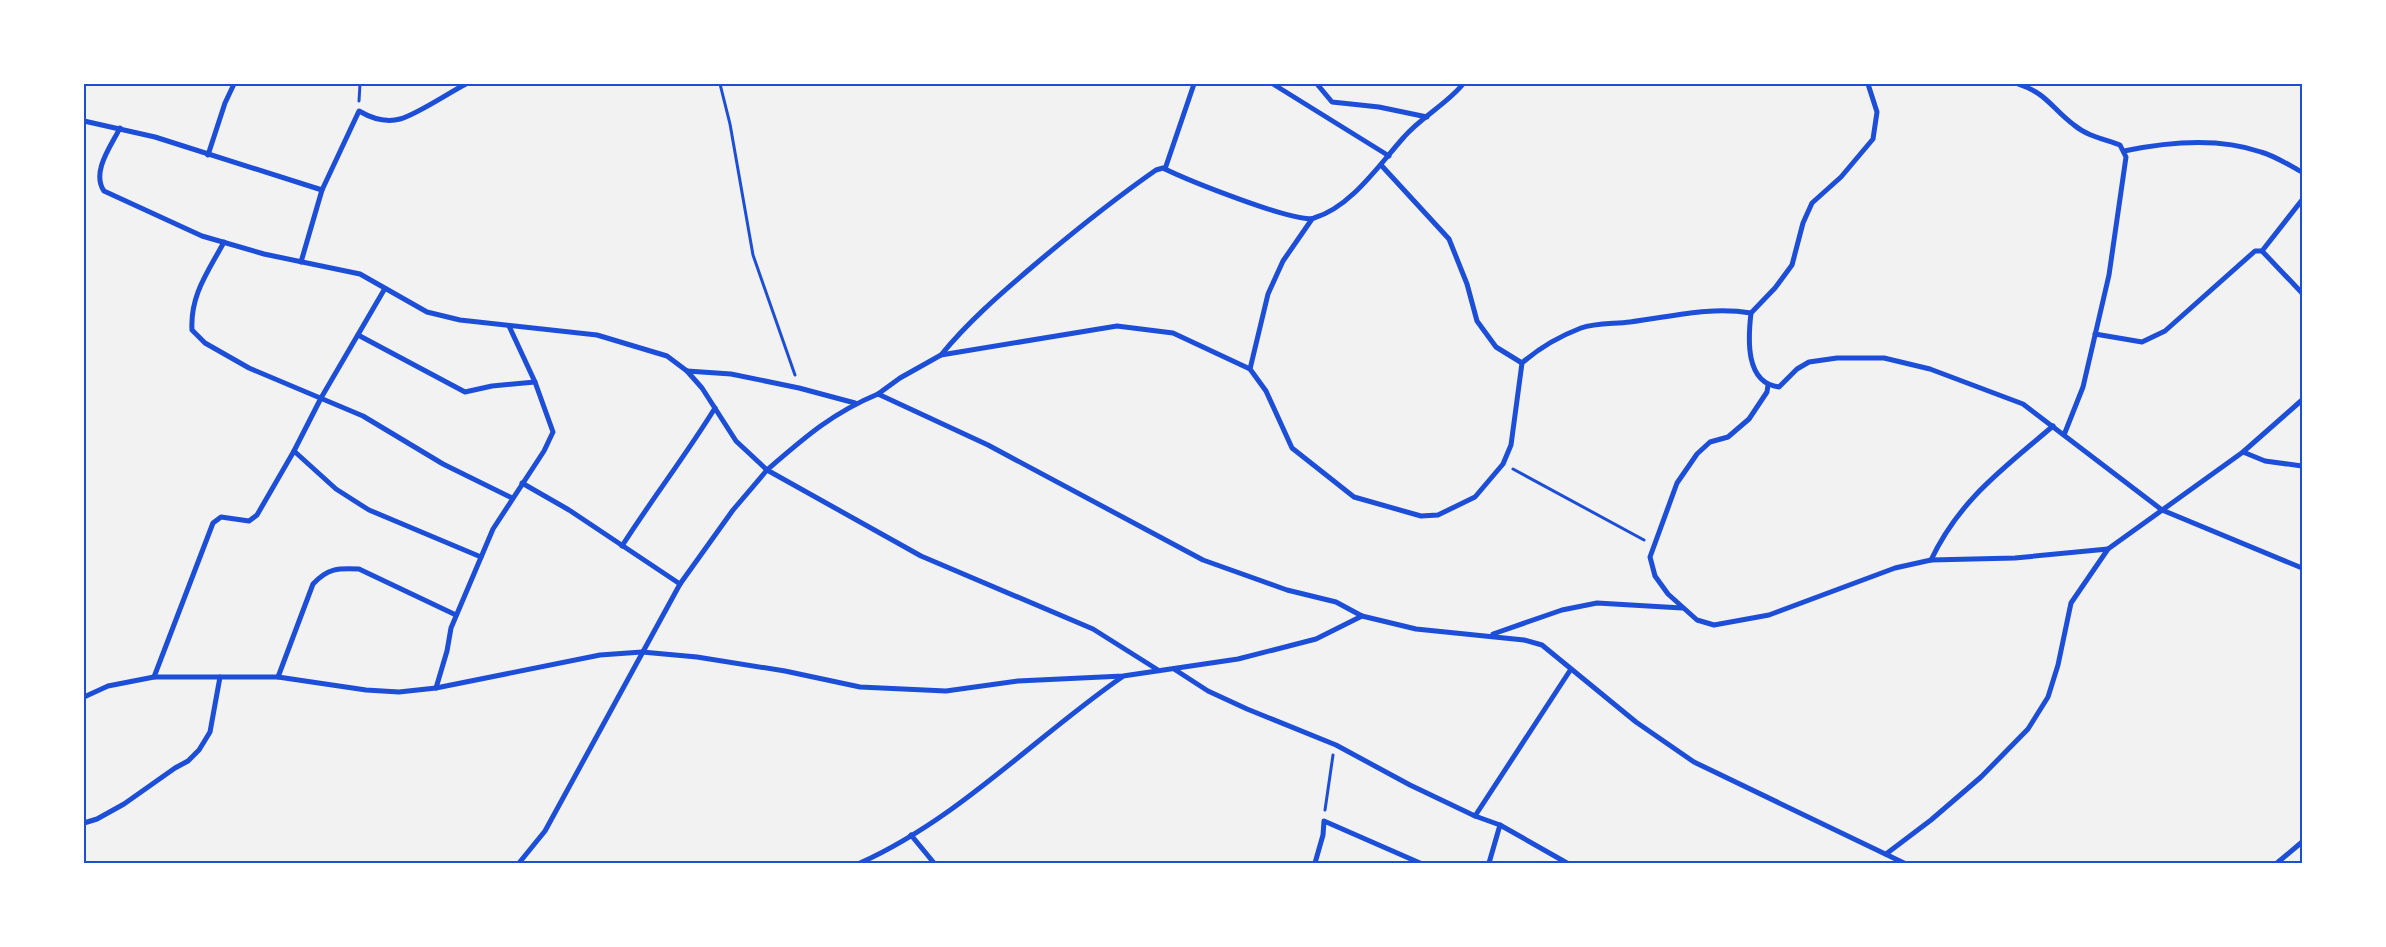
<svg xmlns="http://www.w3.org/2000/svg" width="2386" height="947" viewBox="0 0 2386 947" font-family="'DM Sans',sans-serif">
	<rect width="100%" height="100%" fill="#f2f2f2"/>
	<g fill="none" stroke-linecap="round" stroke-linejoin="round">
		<g stroke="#1d4ed8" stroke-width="3">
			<polyline points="720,84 730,124 753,255 795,375"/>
			<polyline points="359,101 360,84"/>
			<polyline points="1513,469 1644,540"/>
			<polyline points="1325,810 1333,755"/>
		</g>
		<g stroke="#1d4ed8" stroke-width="5">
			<polyline points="1273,84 1389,156"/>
			<polyline points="1317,84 1332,102 1379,107 1427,117"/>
			<path d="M2018 84C2048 94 2051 108 2074 125 2087 136 2104 139 2120 145L2126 157 2109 275 2083 387 2064 435"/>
			<polyline points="84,121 155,137 322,190"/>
			<path d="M120 128C111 146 91 172 104 191L202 236 264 254 360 274 427 312 460 320 597 335 667 356 687 371 702 388 736 441 767 470 733 510 680 584 545 831 519 863"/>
			<path d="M2124 151C2167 142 2218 137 2261 152 2275 156 2289 165 2302 172"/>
			<polyline points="208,155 225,103 234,84"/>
			<polyline points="1381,165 1449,239 1467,284 1477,321 1496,347 1522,363"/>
			<polyline points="1165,169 1194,84"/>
			<path d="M224 242C208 272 190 295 192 330L205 343 249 368 363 416 443 464 512 498"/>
			<polyline points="2262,251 2302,200"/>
			<path d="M301 262 322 190 359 111C371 118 385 123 400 119 416 115 450 92 466 84"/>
			<polyline points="384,290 321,398 294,451 336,489 369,510 481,557"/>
			<polyline points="1751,313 1775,288 1792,265 1803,223 1812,203 1841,177 1873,139 1877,112 1868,84"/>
			<polyline points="2095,334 2142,342 2165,331 2255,251 2262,251 2302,293"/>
			<polyline points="358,335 465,392 492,386 535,382"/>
			<path d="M941 355C968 322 999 295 1032 267 1072 233 1113 200 1156 170L1163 168C1185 179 1296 224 1314 218 1351 207 1379 165 1404 137 1421 117 1447 104 1463 84"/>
			<polyline points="1250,369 1268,294 1283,261 1312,219"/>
			<polyline points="687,371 731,374 799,388 855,403"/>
			<polyline points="1768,385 1767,392 1749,419 1728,437 1710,442 1697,454 1677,483 1650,557 1655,576 1668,594 1697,620 1714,625 1769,615 1895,568 1931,560 2015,558 2108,549"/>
			<path d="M878 394 900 378 941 355 1117 326 1173 333 1250 369 1266 391 1292 448 1354 497 1421 516 1438 515 1475 497 1503 464 1511 445 1522 363C1538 349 1560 336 1581 328 1595 323 1614 324 1630 322 1671 317 1709 306 1751 313 1748 339 1745 383 1779 387L1797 369 1809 362 1837 358H1884L1930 369 2023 404 2162 510 2302 568"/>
			<polyline points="2243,452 2265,461 2302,466"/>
			<polyline points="522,483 569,510 680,584"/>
			<path d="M622 546C652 499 686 455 715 408"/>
			<path d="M1931 560C1960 499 2003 469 2053 426"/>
			<polyline points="1493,634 1562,610 1597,603 1682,608"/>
			<polyline points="1174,669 1208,691 1247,709 1336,745 1410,785 1475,816 1500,825 1567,863"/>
			<path d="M1158 670 1093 629 921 556 767 470C804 438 832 413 878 394L988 445 1203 560 1287 590 1336 602 1362 616 1416 629 1524 640 1542 645 1636 722 1694 762 1904 863"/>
			<polyline points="154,677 213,523 221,517 249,521 257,515 294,451"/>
			<path d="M278 677 313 584C328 568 338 568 359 569L456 615"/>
			<polyline points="436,688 447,651 451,628 493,529 544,451 553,432 535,382 509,326"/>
			<polyline points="84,697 108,686 154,677 278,677 366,690 399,692 436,688 600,655 642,652 697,657 785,671 860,687 946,691 1018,681 1123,676 1238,659 1316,639 1362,616"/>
			<polyline points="1475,816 1571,669"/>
			<polyline points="84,823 97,819 124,804 175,768 188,761 199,750 210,732 220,677"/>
			<polyline points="911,835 934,863"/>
			<polyline points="1886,854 1931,820 1981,777 2028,729 2048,697 2058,665 2071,603 2108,549 2243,452 2302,400"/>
			<path d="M860 863C958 819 1034 738 1122 677"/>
			<polyline points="1315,863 1323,835 1324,821 1420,863"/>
			<polyline points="1489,863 1500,825"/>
			<polyline points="2277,863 2302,842"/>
		</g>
	</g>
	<rect width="2386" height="947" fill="none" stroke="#ffffff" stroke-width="170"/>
	<rect x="85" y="85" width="2216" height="777" fill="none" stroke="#1d4ed8" stroke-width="2"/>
</svg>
